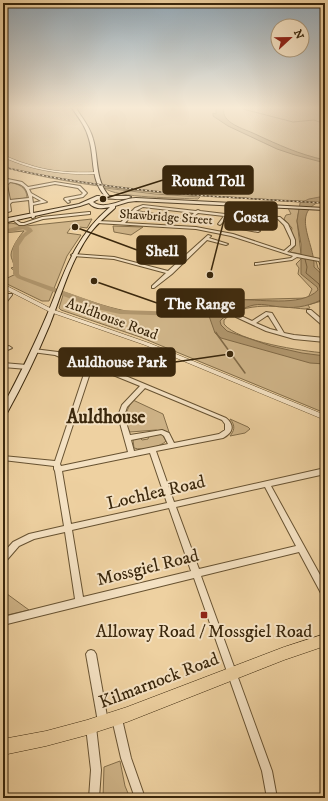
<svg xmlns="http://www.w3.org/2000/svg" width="328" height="801" viewBox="0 0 328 801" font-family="'IM FELL DW Pica',serif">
	<rect width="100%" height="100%" fill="#eed1a1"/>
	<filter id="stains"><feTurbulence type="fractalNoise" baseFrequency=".005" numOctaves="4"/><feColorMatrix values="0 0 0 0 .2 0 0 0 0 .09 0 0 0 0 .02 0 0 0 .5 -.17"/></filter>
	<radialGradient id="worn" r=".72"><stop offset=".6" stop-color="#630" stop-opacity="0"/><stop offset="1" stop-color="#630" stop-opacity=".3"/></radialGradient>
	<g fill="#cfb488" stroke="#846e4a">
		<path d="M3 108H325V202C218 197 107 195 3 167Z"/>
		<path d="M9 182C18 184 27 187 27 198L10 200 7 184Z"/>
		<path d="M105 188 155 194 200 197 198 199C182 198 114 198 105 188Z"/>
		<polygon points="288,208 299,209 297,221 301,254 290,252 295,246 291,233 292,228 284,219 286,215 291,214"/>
		<path d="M92 219 87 228 72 226 67 233 81 235 67 256 49 301H42L3 282V280L16 274V272L11 268 14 267C14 262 11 259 11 255 11 248 20 235 24 231L3 233V225L11 223 26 226Z"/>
		<polygon points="113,226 143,227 131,235 114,232"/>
		<path d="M301 259 316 261 318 268 325 275V300L308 305 310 308 305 309C281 307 244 300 224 320V324C238 342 302 351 325 353V405L320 411 140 337 61 310 59 308 64 292C84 299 105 307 126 311 154 315 184 312 212 314L221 311 232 300 308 298 312 289 298 274 299 268 296 264Z"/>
		<path d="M133 400 163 414 170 435 156 430 130 432C122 421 126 410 133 400Z"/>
		<path d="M230 419 248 427 250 429 245 433 230 436C234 431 236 426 230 419Z"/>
		<path d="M150 434H162L166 441C161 447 142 451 134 448L133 440 139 437 142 440 148 439Z"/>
		<polygon points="3,591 29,610 3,616"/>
		<polygon points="120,761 125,786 130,798 103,798 104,767"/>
	</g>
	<g fill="#b1976e" stroke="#816a47">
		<path d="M216 108H224C220 123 245 129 255 134 279 145 298 154 325 160V163L295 155 277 149 228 126 213 116V113L216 114Z"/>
		<path d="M325 196V200C288 210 315 242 314 267L325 277V298C312 305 297 309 283 307 273 307 264 303 254 305 243 307 234 315 223 318L220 321 221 325 227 331 271 346 302 353 325 356V364L310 363 221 338 215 333 209 316 221 311 234 300C257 298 301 308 318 290L317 287 301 274V244L297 221 300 203 309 199Z"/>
	</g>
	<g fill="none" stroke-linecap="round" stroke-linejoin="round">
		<polyline stroke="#765f3d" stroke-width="1" points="305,259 307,267 306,273 319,284 322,293 325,295"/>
		<g stroke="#816a47" stroke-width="1">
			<polyline points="239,108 293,122 314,120 325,124"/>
			<polyline points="216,332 217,334"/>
		</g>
		<polyline stroke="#816a47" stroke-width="1.5" points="216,333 245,373"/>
		<path fill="#b1976e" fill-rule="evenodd" d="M24 225 31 228 33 231 25 237 19 246V274L21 276 103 305 120 310 213 313 224 311 228 313 227 315 213 317 120 314 97 309 17 278 13 274C14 254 7 244 27 231L23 229 3 234V230Z"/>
		<g stroke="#675231" stroke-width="2">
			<g id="minor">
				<path d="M3 178 22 182 28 187 55 182 80 186 87 193 83 197 68 200 70 202 68 203 64 199 65 198 81 195 83 193 78 188 55 184 29 189 31 193 47 202 33 205V212L35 217 33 218H32L30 212 29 200 12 202 10 204 11 211 8 212 6 204 8 202 6 201 3 185 7 181 3 180ZM10 182C22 184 26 185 29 198L10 200 7 185ZM32 196 41 201 33 203Z"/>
				<path d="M143 205 196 211 198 210 200 211 225 214 227 213 229 214 247 216 280 217 288 224 295 240V245L287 252 325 260V262H324L325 265V272L323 271 319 261 297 257 292 260 255 265V263H257L291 258 293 256 231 236 196 229 97 223 95 222 97 221 121 222 135 208ZM143 207 194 213 186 220 165 216 163 217 187 222 198 213 224 216 218 224 220 225 224 221 234 222V220L225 219 227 216 247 218 278 219 284 225 291 240V245L284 251 233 234 196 227 125 223 134 213 161 217 163 216 161 215 136 211Z"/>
				<polygon points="89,212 90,212 90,214 43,219 24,225 19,225 14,221 16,220 21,223 24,223 42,217"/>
				<polygon points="240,227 258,230 260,231 258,232 241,229 239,228"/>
				<polygon points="208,235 211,236 209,238 228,244 226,245 207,240 172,274 154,288 152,288 152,286 166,273 114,259 73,256 71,255 73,254 114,257 168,271"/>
				<polygon points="8,294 12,294 12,295 5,304 3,304 3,300"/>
				<polygon points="307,310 311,310 325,322 325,327 323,326 307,312"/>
				<path d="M266 312 272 313 284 333 294 335 325 338V342L294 339 266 331 236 317 237 316H241L252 321ZM268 315 278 331 270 329 256 323Z"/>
				<polygon points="9,346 12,348 3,352 3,348"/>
				<path d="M34 349 58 352 97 368 116 372 226 418C235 425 233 433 223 438L156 451 174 502 325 468V474L271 486 325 584V596L322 595 299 552 201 576 272 771 277 798H267L262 771 194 578 3 625V617L75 599 65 532 34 539 19 546 6 561 3 562V553L13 542 29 534 64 526 55 471 54 469V466L3 460V456L55 461 86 368 55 355 32 352 31 351 32 350ZM91 370 113 375 140 386 122 405 118 416 128 452 61 466 60 464ZM145 388 222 420 225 424V430L219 434 174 443 169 433 162 430 130 435 124 416 127 407ZM161 434 164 436 168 444 134 451 131 440ZM150 453 167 503 71 524 62 471ZM265 487 296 546 199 569 176 507ZM169 508 191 571 83 597 72 530Z"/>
				<polygon points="3,363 27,365 30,367 27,369 3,367"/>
				<polygon points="91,650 94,651 96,654 108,722 106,725 103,727 100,725 98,722 86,654 88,651"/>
				<polygon points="117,714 120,716 122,719 131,758 145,798 135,798 121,758 112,719 114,716"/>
				<polygon points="91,722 94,724 96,727 101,770 99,798 89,798 91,770 86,727 88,724"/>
			</g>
		</g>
		<g stroke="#675231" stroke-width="1">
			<g id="tertiary">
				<path d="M3 155C11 158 19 162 27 164 49 172 73 173 96 172L98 173 96 174C63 175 33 171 3 157Z"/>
				<polygon points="3,284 54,310 149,343 325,415 325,420 145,345 50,312 3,288"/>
			</g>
		</g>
		<g stroke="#3a270c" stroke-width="2">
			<path id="secondary" d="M72 108H76C82 118 90 127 93 139 99 159 94 178 109 196H129L131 197C120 203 104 194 93 202 105 211 123 198 136 198L325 208V210L136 201 128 202 115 206V208C106 216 98 223 91 232 71 259 62 293 50 324 37 355 23 384 7 413L3 416V406C19 376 34 346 47 315 65 272 73 239 110 207 102 209 94 209 89 203L80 206 3 223V219L79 204 97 196H105C90 179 95 159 89 139 86 127 79 118 72 108Z"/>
		</g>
		<g stroke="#3a270c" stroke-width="1">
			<polygon id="primary" points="325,634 325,646 284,660 127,722 87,735 46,746 3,755 3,739 46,731 87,720 127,707 284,647"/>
		</g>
		<use href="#minor" fill="#f4e1c2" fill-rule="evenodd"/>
		<use href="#tertiary" fill="#f4e1c2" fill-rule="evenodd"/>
		<use href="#secondary" fill="#f4e1c2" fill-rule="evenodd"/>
		<use href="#primary" fill="#eed1a1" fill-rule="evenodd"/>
		<g stroke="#3a270c" stroke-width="1.5">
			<path id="rail" d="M3 167C110 192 216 197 325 203"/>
		</g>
		<use href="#rail" stroke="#f4e1c2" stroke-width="1" stroke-dasharray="2" stroke-linecap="butt"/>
	</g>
	<linearGradient id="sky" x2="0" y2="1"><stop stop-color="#92a8b7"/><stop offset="0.49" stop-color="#f7ead5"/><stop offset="1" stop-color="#f7ead5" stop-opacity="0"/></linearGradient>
	<rect width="328" height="220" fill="url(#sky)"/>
	<rect fill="#8f2418" stroke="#f4e1c2" stroke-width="1.5" x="200" y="611" width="8" height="8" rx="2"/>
	<g text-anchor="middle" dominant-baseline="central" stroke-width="4" stroke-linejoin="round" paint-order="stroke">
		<g font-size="13" fill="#3a270c" stroke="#f4e1c2">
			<text transform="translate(166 217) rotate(4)">Shawbridge Street</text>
		</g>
		<g font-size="15" fill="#3a270c" stroke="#f4e1c2">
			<text transform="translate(112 319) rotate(20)">Auldhouse Road</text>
		</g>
		<g font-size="18" fill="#3a270c" stroke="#f4e1c2">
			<text transform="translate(156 493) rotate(-13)">Lochlea Road</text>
			<text transform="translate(148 568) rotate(-14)">Mossgiel Road</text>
			<text transform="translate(159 681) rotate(-21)">Kilmarnock Road</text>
		</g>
		<g font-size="18" fill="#3a270c" stroke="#f4e1c2">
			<text x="204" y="632">Alloway Road / Mossgiel Road</text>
		</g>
		<g font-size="19" font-weight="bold" fill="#3a270c" stroke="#f4e1c2">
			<text x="106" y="417">Auldhouse</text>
		</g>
	</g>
	<path fill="none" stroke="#3a270c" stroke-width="1.5" d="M103 199L163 180M210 275L225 216M75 227L137 250M94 281L157 303M230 354L175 362"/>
	<g fill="#3a270c" stroke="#f4e1c2" stroke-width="1.5">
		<circle cx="103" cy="199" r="4"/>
		<circle cx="210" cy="275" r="4"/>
		<circle cx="75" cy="227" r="4"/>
		<circle cx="94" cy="281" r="4"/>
		<circle cx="230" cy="354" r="4"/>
	</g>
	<g fill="#3a270c" stroke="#3a270c" stroke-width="1.5">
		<rect x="163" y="166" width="90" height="28" rx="4"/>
		<rect x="225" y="202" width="52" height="28" rx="4"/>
		<rect x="137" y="236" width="49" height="28" rx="4"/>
		<rect x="157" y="289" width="87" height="28" rx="4"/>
		<rect x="59" y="348" width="116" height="28" rx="4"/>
	</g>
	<g font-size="16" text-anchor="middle" font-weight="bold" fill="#fff">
		<text x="208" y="186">Round Toll</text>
		<text x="251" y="222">Costa</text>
		<text x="162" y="256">Shell</text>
		<text x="200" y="309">The Range</text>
		<text x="117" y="367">Auldhouse Park</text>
	</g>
	<rect width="328" height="801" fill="none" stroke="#eed1a1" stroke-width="16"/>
	<rect x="4" y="4" width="320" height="793" fill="none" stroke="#3a270c" stroke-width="2"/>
	<rect x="8" y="8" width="312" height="785" fill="none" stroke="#3a270c"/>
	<g transform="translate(290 38) rotate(68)"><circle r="19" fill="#f4e1c2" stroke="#aa9779"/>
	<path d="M0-3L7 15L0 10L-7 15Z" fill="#8f2418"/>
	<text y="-6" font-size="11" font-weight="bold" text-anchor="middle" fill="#3a270c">N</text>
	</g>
	<rect width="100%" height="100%" filter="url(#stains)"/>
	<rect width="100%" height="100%" fill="url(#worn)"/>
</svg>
